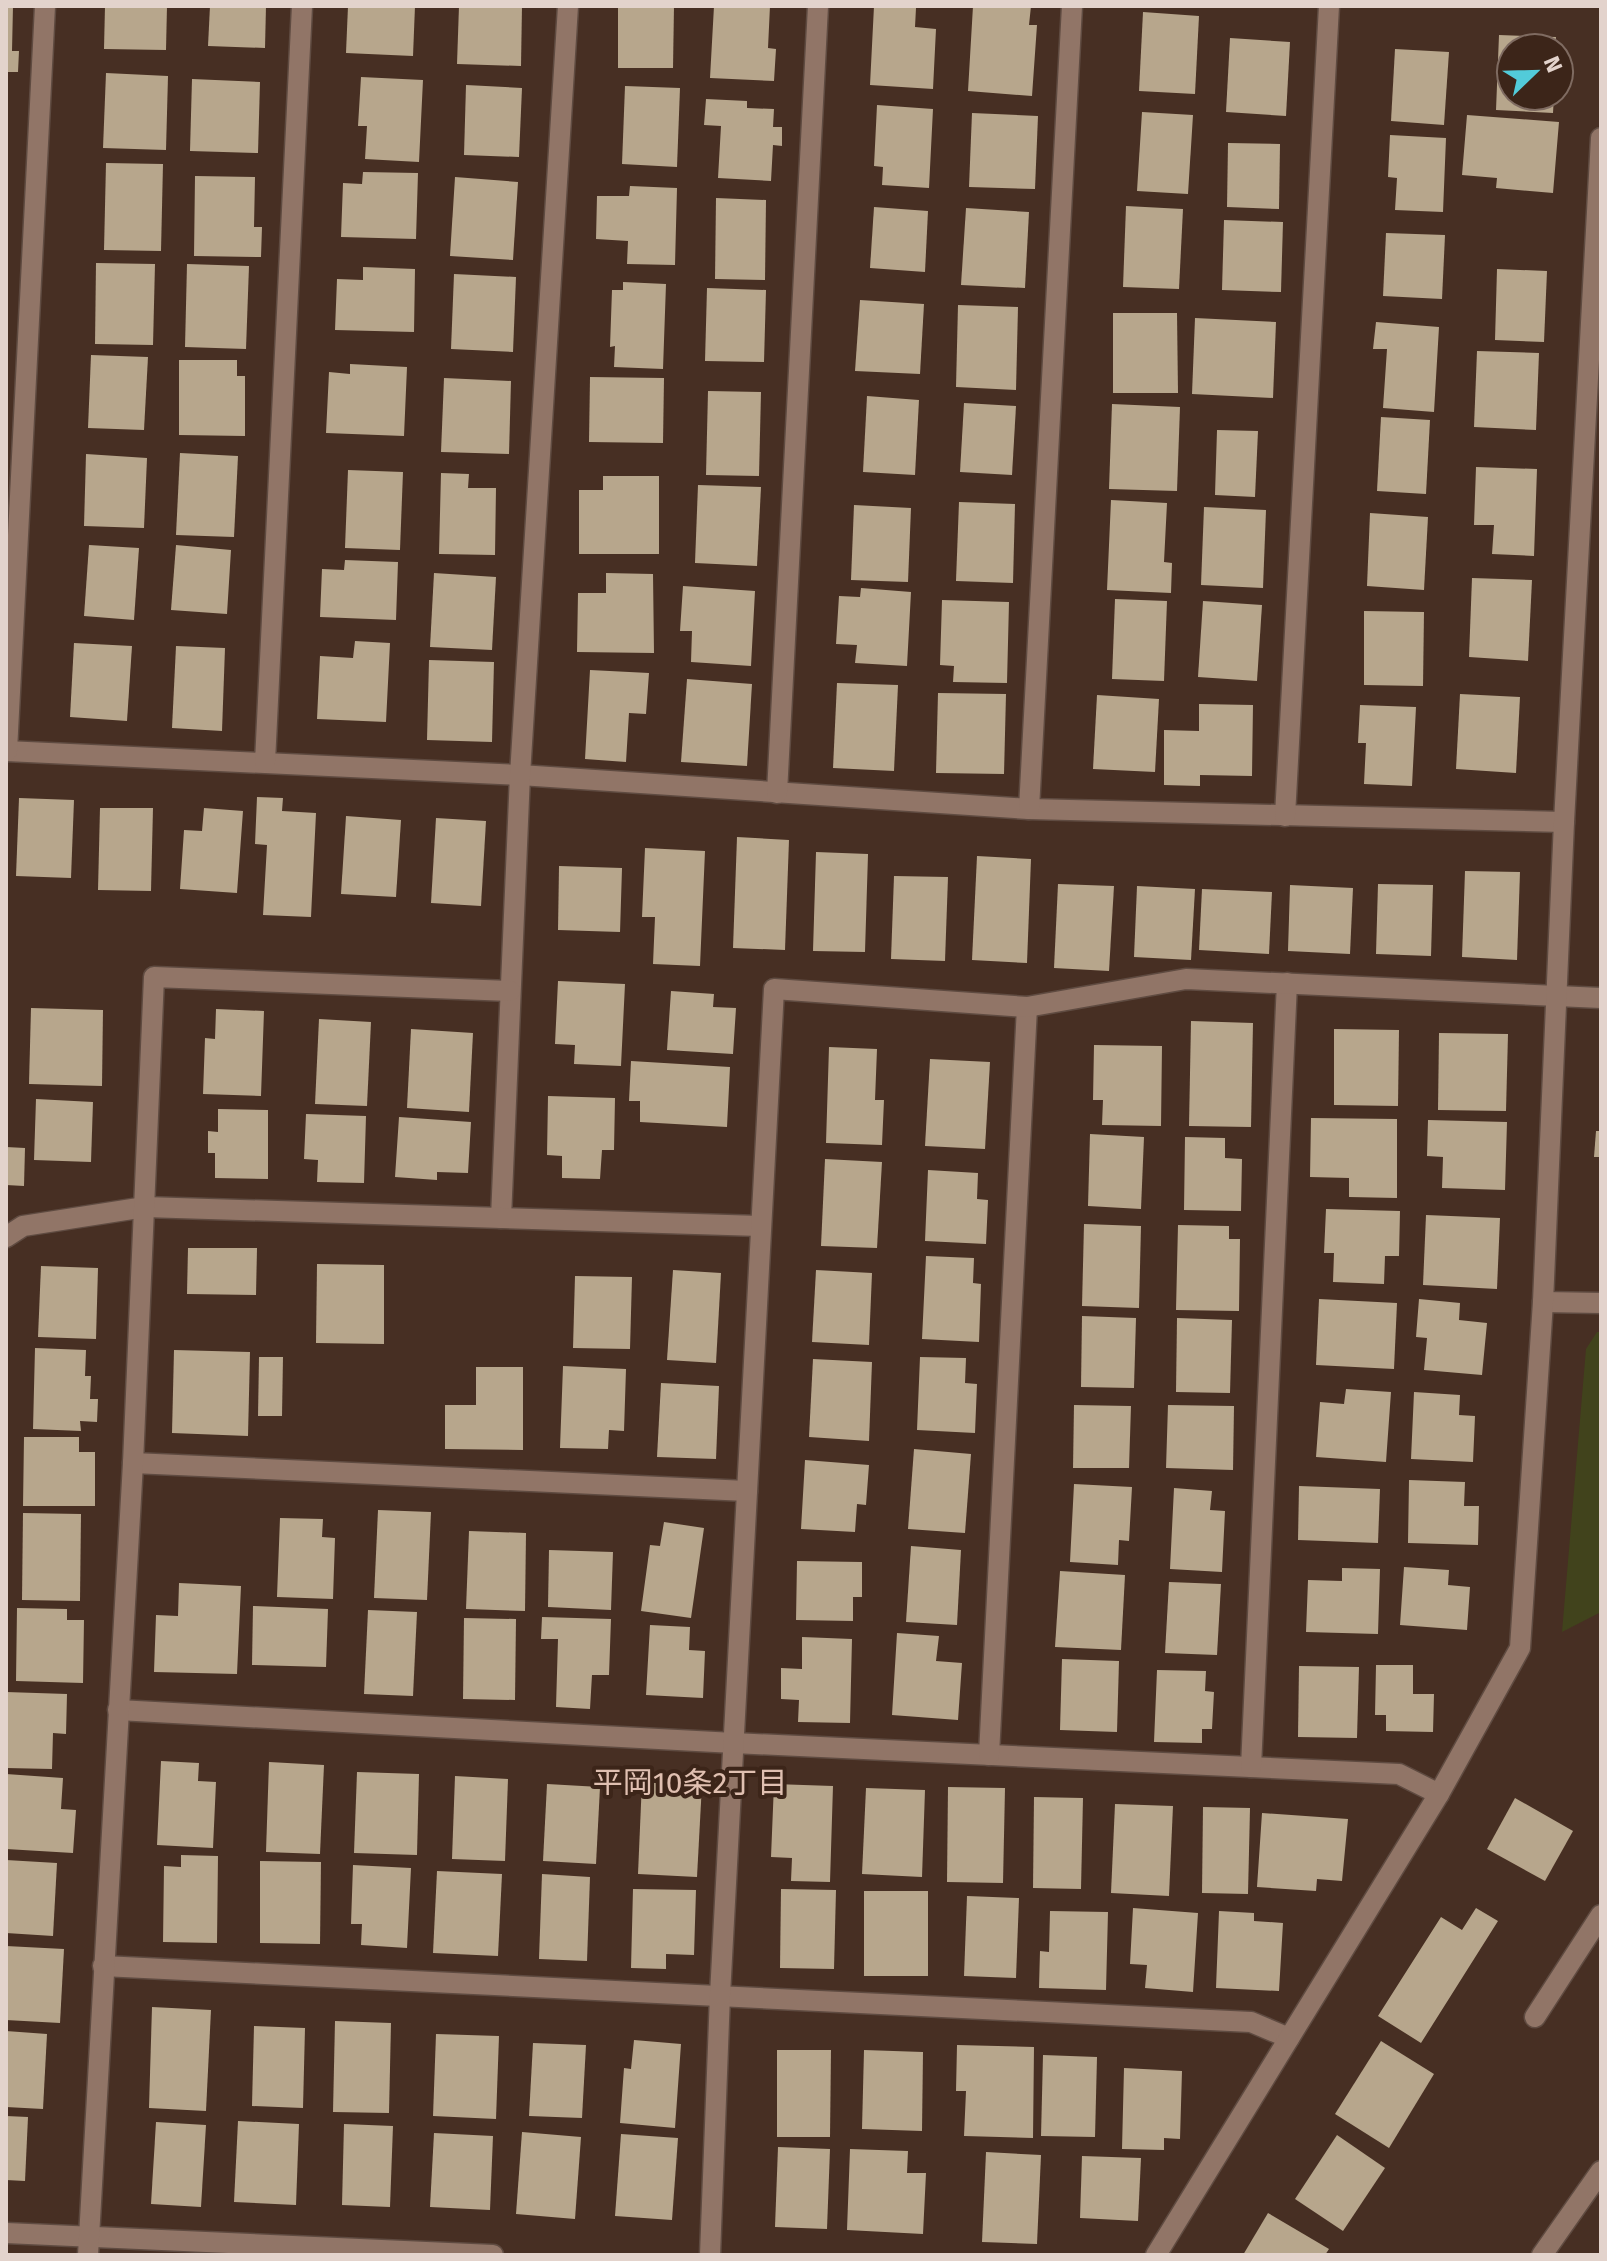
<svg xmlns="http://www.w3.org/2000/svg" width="1607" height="2261" viewBox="0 0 1607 2261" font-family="'Fira Sans','Noto Sans JP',sans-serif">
	<rect width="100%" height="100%" fill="#472f23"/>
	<polygon fill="#41431c" points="1597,1332 1601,1332 1601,1612 1562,1632 1586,1349"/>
	<g fill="#b7a68c">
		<polygon points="6,6 13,6 12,51 19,51 18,72 6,72"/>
		<polygon points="105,6 167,6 166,50 104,49"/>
		<polygon points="210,6 266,6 265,48 208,46"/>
		<polygon points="348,6 415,6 413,56 346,53"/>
		<polygon points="459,6 522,6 521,66 457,64"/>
		<polygon points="618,6 674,6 673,68 618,68"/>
		<polygon points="714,6 770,6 768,48 776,49 774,81 710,78"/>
		<polygon points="874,6 916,8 915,27 936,29 933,89 870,85"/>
		<polygon points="973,6 1031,6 1029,25 1037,25 1032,96 968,91"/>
		<polygon points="1143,12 1199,16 1195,94 1139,91"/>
		<polygon points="1499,35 1556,37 1555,48 1511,48 1511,96 1554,96 1553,113 1496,110"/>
		<polygon points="1230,38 1290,42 1286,116 1226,112"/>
		<polygon points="1395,49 1449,52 1444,125 1391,121"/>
		<polygon points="106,73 168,76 166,150 103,148"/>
		<polygon points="361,77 423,80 419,162 365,159 367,126 358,126"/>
		<polygon points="192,79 260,82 258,153 190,151"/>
		<polygon points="466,85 522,88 519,157 464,155"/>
		<polygon points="625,86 680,88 677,167 622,164"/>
		<polygon points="706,99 747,101 747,108 774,109 773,127 782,127 782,146 773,145 771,181 718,178 721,126 704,125"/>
		<polygon points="877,105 933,109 929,188 882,185 883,167 874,166"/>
		<polygon points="1142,112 1193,115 1188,194 1137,191"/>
		<polygon points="972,113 1038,116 1035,189 969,187"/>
		<polygon points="1467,115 1559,122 1553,193 1496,188 1497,178 1462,175"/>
		<polygon points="1390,135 1446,138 1443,212 1395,210 1397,178 1388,177"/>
		<polygon points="1228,143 1280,144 1279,209 1227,207"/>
		<polygon points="106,163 163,164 161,251 104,250"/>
		<polygon points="363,172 418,173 416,239 341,237 343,183 362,184"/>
		<polygon points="195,176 255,177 254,227 262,227 261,257 194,256"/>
		<polygon points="455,177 518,182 513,260 450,256"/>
		<polygon points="630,186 677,188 675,265 627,264 628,241 596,239 597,196 629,196"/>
		<polygon points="716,198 766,200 765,280 715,279"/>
		<polygon points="1126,206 1183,209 1179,289 1123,287"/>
		<polygon points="874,207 928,211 925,272 870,268"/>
		<polygon points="966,208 1029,212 1025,288 961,285"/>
		<polygon points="1224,220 1283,222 1281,292 1222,290"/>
		<polygon points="1386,233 1445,235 1442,299 1383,296"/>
		<polygon points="96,263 155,264 153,345 95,344"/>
		<polygon points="187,264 249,266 246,349 185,347"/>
		<polygon points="363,267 415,269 414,332 335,330 337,279 363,280"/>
		<polygon points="1497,269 1547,271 1544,342 1495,340"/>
		<polygon points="454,274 516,277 513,352 451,349"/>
		<polygon points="623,282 666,284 663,369 614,367 615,346 610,347 612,290 623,290"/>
		<polygon points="707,288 766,290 764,362 705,361"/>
		<polygon points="860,300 924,304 920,374 855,371"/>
		<polygon points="958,305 1018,307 1016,390 956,387"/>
		<polygon points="1113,313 1177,313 1178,393 1113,393"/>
		<polygon points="1195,318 1276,322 1273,398 1192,394"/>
		<polygon points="1376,322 1439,327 1434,412 1383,408 1387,349 1373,349"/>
		<polygon points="1477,351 1539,353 1536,430 1474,427"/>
		<polygon points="91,355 148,357 144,430 88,428"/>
		<polygon points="179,360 237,360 237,376 245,376 245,436 179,435"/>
		<polygon points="350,364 407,367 404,436 326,433 329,372 350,374"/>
		<polygon points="590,377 664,378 663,443 589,442"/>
		<polygon points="444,378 511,381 509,454 441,452"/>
		<polygon points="708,391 761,392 759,476 706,475"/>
		<polygon points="867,396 919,400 915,475 863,472"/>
		<polygon points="964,403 1016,406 1012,475 960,472"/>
		<polygon points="1112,404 1180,407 1177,491 1109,489"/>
		<polygon points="1381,417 1430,420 1426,494 1377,491"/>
		<polygon points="1217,430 1258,431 1255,497 1215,495"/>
		<polygon points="180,453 238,456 234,537 176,535"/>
		<polygon points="86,454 147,458 144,528 84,526"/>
		<polygon points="1476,467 1537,469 1534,556 1492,554 1494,525 1474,525"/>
		<polygon points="348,470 403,472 400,550 345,548"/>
		<polygon points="441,473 469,474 468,488 496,488 495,555 439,554"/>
		<polygon points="603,476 659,476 659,554 579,554 579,490 603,490"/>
		<polygon points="698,485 761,487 757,566 695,563"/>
		<polygon points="1111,500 1167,503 1164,562 1172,563 1171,593 1107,590"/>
		<polygon points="959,502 1015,504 1013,583 956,581"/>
		<polygon points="854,505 911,508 908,582 851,580"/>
		<polygon points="1204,507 1266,510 1263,588 1201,585"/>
		<polygon points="1370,513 1428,517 1424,590 1367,586"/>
		<polygon points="89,545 139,548 134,620 84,616"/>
		<polygon points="176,545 231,550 227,614 171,610"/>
		<polygon points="345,560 398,562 396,620 320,617 322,569 344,570"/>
		<polygon points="434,573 496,577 492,650 430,647"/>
		<polygon points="606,573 653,574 654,653 577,652 578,593 606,593"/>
		<polygon points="1472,578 1532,580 1528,661 1469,657"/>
		<polygon points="683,586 755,591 751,666 691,662 692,631 680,631"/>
		<polygon points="861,588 911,592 907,666 855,663 857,645 836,644 839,596 860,597"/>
		<polygon points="1115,599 1167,601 1164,681 1112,679"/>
		<polygon points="942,600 1009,602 1007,683 953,682 954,666 940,665"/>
		<polygon points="1203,601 1262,605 1257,681 1198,677"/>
		<polygon points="1364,611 1424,612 1423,686 1364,685"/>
		<polygon points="355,641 390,643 386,722 317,719 320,656 353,658"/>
		<polygon points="74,643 132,646 127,721 70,717"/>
		<polygon points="176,646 225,648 222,731 172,728"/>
		<polygon points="429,660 494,662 492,742 427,740"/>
		<polygon points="590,670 649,673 646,714 629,713 626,762 585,759"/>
		<polygon points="687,679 752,684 747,766 681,762"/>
		<polygon points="837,683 898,685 894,771 833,768"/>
		<polygon points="938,693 1006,694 1004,774 936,773"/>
		<polygon points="1460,694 1520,697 1516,773 1456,769"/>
		<polygon points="1097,695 1159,699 1155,772 1093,769"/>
		<polygon points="1199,704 1253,705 1252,776 1200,775 1200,786 1164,785 1164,730 1199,731"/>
		<polygon points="1360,705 1416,707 1412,786 1364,784 1366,743 1358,743"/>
		<polygon points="257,797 283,798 282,811 316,813 311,917 263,915 267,845 255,844"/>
		<polygon points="19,798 74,800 71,878 16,876"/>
		<polygon points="100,808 153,808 151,891 98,890"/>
		<polygon points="204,808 243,811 237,893 180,889 184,830 202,831"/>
		<polygon points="346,816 401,820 396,897 341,894"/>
		<polygon points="436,818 486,821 481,906 431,903"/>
		<polygon points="737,837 789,840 785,950 733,948"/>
		<polygon points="645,848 705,851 700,966 653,964 655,917 642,917"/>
		<polygon points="816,852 868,854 865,952 813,951"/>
		<polygon points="977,856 1031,859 1027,963 972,960"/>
		<polygon points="559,866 622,868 620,932 558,930"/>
		<polygon points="1465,871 1520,872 1517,960 1462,957"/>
		<polygon points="894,876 948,877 945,961 891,959"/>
		<polygon points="1058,884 1114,886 1109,971 1054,968"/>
		<polygon points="1378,884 1433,885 1431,956 1376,954"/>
		<polygon points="1290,885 1353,888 1350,954 1288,951"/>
		<polygon points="1137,886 1195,889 1191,960 1134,957"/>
		<polygon points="1202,889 1272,892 1269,954 1199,950"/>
		<polygon points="558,981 625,984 621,1066 574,1064 575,1045 555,1044"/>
		<polygon points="671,991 714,994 713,1007 736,1008 733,1054 667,1050"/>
		<polygon points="31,1008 103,1010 102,1086 29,1084"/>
		<polygon points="216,1009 264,1011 261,1096 203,1094 205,1038 215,1039"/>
		<polygon points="319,1019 371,1022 367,1106 315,1104"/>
		<polygon points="1191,1021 1253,1023 1251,1127 1189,1126"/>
		<polygon points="411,1029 473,1033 469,1112 407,1108"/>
		<polygon points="1334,1029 1399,1030 1398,1106 1334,1105"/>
		<polygon points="1439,1033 1508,1034 1506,1111 1438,1110"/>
		<polygon points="1094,1045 1162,1046 1161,1126 1102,1125 1103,1100 1093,1100"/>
		<polygon points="829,1047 877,1049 875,1100 884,1100 882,1145 826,1143"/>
		<polygon points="930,1059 990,1062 985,1149 925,1146"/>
		<polygon points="631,1061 730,1067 727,1127 640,1122 640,1101 629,1101"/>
		<polygon points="548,1096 615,1098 614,1150 602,1150 600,1179 562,1178 562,1156 547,1155"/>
		<polygon points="36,1099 93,1102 91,1162 34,1160"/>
		<polygon points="218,1109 268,1110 268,1179 215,1178 215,1153 208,1153 208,1131 218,1132"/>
		<polygon points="306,1114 366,1116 364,1183 317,1182 318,1160 304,1159"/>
		<polygon points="399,1117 471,1122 468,1173 437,1172 437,1180 395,1177"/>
		<polygon points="1311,1118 1397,1119 1397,1198 1349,1197 1349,1178 1310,1177"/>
		<polygon points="1428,1120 1507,1122 1505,1190 1442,1188 1443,1157 1427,1156"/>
		<polygon points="1596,1131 1601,1131 1601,1157 1594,1157"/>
		<polygon points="1090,1134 1144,1137 1141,1209 1088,1206"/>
		<polygon points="1185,1137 1225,1138 1225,1158 1242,1159 1241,1211 1184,1210"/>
		<polygon points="6,1147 25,1148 24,1186 6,1185"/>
		<polygon points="825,1159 882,1162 877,1248 821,1246"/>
		<polygon points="928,1170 978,1173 977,1199 988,1200 986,1244 925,1241"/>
		<polygon points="1326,1209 1400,1211 1399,1256 1385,1256 1384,1284 1333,1282 1334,1253 1324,1253"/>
		<polygon points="1426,1215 1500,1218 1497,1289 1423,1285"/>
		<polygon points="1084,1224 1141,1226 1139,1308 1082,1306"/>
		<polygon points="1178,1225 1229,1226 1229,1239 1240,1239 1239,1311 1176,1310"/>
		<polygon points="188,1248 257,1248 256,1295 187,1294"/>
		<polygon points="926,1256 974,1258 973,1283 981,1284 979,1342 922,1339"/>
		<polygon points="317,1264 384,1265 384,1344 316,1343"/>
		<polygon points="41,1266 98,1268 96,1339 38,1337"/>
		<polygon points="673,1270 721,1273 716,1363 667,1360"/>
		<polygon points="816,1270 872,1273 869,1345 812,1342"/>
		<polygon points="575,1276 632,1277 630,1349 573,1348"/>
		<polygon points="1319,1299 1397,1303 1394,1369 1316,1365"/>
		<polygon points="1419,1299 1460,1303 1459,1320 1487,1323 1482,1375 1424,1370 1427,1338 1416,1337"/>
		<polygon points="1082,1316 1136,1318 1134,1388 1081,1387"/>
		<polygon points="1177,1318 1232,1320 1230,1393 1176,1392"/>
		<polygon points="35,1348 86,1350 85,1376 91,1376 90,1399 98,1399 97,1422 80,1421 81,1431 33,1429"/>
		<polygon points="174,1350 250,1352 248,1436 172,1433"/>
		<polygon points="259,1357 283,1357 282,1416 258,1416"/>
		<polygon points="920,1357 966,1358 965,1383 977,1384 975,1433 917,1430"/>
		<polygon points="813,1359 872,1362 869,1441 809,1437"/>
		<polygon points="563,1366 626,1369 624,1431 609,1430 608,1449 560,1448"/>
		<polygon points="476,1367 523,1367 523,1450 445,1449 445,1405 476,1405"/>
		<polygon points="661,1383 719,1386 716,1459 657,1457"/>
		<polygon points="1346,1389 1391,1392 1386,1462 1316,1457 1320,1402 1344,1404"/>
		<polygon points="1414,1392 1460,1395 1459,1415 1475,1416 1473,1462 1411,1459"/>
		<polygon points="1074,1405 1131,1406 1129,1468 1073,1468"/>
		<polygon points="1168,1405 1234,1406 1233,1470 1166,1468"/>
		<polygon points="24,1437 79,1437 79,1452 95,1452 95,1506 23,1506"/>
		<polygon points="914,1449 971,1454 965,1533 908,1529"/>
		<polygon points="805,1460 869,1465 866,1505 857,1504 855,1532 801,1529"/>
		<polygon points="1409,1480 1465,1482 1464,1506 1479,1506 1478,1545 1408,1543"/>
		<polygon points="1074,1484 1132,1487 1129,1541 1119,1540 1118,1565 1070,1562"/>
		<polygon points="1299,1486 1380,1489 1378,1543 1298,1540"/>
		<polygon points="1174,1488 1212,1491 1210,1510 1225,1511 1222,1572 1170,1569"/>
		<polygon points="378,1510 431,1512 427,1600 374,1598"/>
		<polygon points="23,1513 81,1514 80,1601 22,1600"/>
		<polygon points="280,1518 323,1519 322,1537 335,1538 333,1599 277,1597"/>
		<polygon points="664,1522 704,1528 691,1618 641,1611 650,1545 660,1546"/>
		<polygon points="469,1531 526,1533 525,1611 466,1609"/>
		<polygon points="911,1546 961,1550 957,1625 906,1622"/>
		<polygon points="549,1550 613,1552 611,1610 548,1607"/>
		<polygon points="797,1561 862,1562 862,1597 853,1597 853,1621 796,1620"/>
		<polygon points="1404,1567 1449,1570 1448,1585 1470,1587 1467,1630 1400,1625"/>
		<polygon points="1342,1568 1380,1569 1378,1634 1306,1632 1308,1580 1342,1581"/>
		<polygon points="1060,1571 1125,1575 1121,1650 1055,1647"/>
		<polygon points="1169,1582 1221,1584 1217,1655 1165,1653"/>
		<polygon points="179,1583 241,1586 237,1674 154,1672 156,1615 178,1616"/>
		<polygon points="253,1606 328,1609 326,1667 252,1665"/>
		<polygon points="17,1608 67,1609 67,1620 84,1620 83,1683 16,1681"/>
		<polygon points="368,1610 417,1612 413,1696 364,1694"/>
		<polygon points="542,1617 611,1619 609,1675 592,1675 590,1709 556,1707 558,1639 541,1639"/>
		<polygon points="464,1618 516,1619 515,1700 463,1699"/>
		<polygon points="650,1625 690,1627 689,1650 705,1651 703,1698 646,1695"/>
		<polygon points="897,1633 939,1636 936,1661 962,1663 958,1720 892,1715"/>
		<polygon points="802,1637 852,1639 850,1723 798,1722 799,1700 781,1699 781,1668 802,1669"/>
		<polygon points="1062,1659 1119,1661 1117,1732 1060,1730"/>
		<polygon points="1376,1665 1413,1665 1413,1694 1434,1694 1433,1732 1386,1731 1386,1715 1375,1715"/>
		<polygon points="1299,1666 1359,1667 1357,1738 1298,1737"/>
		<polygon points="1157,1670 1206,1671 1205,1691 1214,1692 1212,1729 1202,1729 1202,1743 1154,1742"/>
		<polygon points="6,1692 67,1694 66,1734 53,1733 52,1769 6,1768"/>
		<polygon points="161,1761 199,1763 198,1781 216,1782 213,1848 157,1845"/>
		<polygon points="269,1762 324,1765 320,1854 266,1852"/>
		<polygon points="357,1772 419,1774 417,1855 354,1853"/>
		<polygon points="6,1774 63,1778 61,1809 76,1810 73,1853 6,1849"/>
		<polygon points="455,1776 508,1779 505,1861 452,1859"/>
		<polygon points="642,1781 702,1784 697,1877 638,1874"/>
		<polygon points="547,1784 600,1787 596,1864 543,1861"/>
		<polygon points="774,1784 833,1786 830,1882 791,1881 792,1858 771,1857"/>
		<polygon points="948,1787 1005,1788 1003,1883 947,1882"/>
		<polygon points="866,1788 925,1790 922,1877 862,1874"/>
		<polygon points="1034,1797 1083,1798 1081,1889 1033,1888"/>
		<polygon points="1515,1798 1573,1831 1545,1881 1487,1849"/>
		<polygon points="1115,1804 1173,1806 1169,1896 1111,1893"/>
		<polygon points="1203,1807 1250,1808 1248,1894 1202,1893"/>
		<polygon points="1262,1813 1348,1819 1342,1881 1317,1879 1316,1891 1257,1887"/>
		<polygon points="181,1855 218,1856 217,1943 163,1942 164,1866 181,1867"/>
		<polygon points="6,1860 57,1863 53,1936 6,1933"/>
		<polygon points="260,1861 321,1862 320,1944 260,1943"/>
		<polygon points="353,1865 411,1868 407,1948 361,1945 362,1924 351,1924"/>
		<polygon points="437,1871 502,1874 498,1956 433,1953"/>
		<polygon points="542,1874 590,1877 587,1961 539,1959"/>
		<polygon points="633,1889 696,1890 694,1955 666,1954 666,1969 631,1968"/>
		<polygon points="781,1889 836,1890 834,1969 780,1968"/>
		<rect x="864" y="1891" width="64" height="85"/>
		<polygon points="967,1896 1019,1898 1016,1978 964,1976"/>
		<polygon points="1133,1908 1198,1913 1193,1992 1145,1988 1147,1965 1130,1964"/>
		<polygon points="1476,1908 1498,1921 1421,2043 1378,2016 1441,1917 1462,1930"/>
		<polygon points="1050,1911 1108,1912 1106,1990 1039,1988 1040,1951 1049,1952"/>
		<polygon points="1219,1911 1254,1913 1254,1921 1283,1923 1279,1991 1216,1988"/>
		<polygon points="6,1946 64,1949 60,2023 6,2020"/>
		<polygon points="152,2007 211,2010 206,2111 149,2108"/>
		<polygon points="335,2021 391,2023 389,2113 333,2112"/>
		<polygon points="254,2026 305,2028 303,2108 252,2106"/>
		<polygon points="6,2031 47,2034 43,2109 6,2107"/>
		<polygon points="436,2034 499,2036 496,2119 433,2116"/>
		<polygon points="634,2040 681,2044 675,2128 620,2123 624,2068 631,2069"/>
		<polygon points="1381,2041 1434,2074 1389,2148 1335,2114"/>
		<polygon points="533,2043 586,2045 582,2118 529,2116"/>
		<polygon points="957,2045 1034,2047 1033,2138 964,2136 966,2091 956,2091"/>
		<polygon points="777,2050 831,2050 830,2137 777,2137"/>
		<polygon points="864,2050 923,2052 922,2131 862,2129"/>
		<polygon points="1043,2055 1097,2057 1095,2137 1041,2136"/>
		<polygon points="1124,2068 1182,2071 1180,2139 1164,2138 1164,2150 1122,2149"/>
		<polygon points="6,2116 28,2117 25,2181 6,2180"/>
		<polygon points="238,2121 299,2124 296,2205 234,2202"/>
		<polygon points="156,2122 206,2125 201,2207 151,2204"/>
		<polygon points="344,2124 393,2126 390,2207 342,2205"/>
		<polygon points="522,2132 581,2137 575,2219 516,2214"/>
		<polygon points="434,2133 493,2136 490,2210 430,2207"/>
		<polygon points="621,2134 678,2138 672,2220 615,2216"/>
		<polygon points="1337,2135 1385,2168 1343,2231 1295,2199"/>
		<polygon points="778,2147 830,2149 827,2229 775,2227"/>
		<polygon points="850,2149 908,2151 907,2173 926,2173 923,2234 847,2230"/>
		<polygon points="986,2152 1041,2155 1037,2244 982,2242"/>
		<polygon points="1082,2156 1141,2158 1138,2221 1080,2218"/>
		<polygon points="1268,2213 1329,2249 1325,2255 1243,2255"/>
	</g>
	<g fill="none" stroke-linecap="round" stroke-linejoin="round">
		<g stroke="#5f4b41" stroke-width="23">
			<g id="minor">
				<polyline points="6,751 520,775 1029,809 1564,822"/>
				<polyline points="7,751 45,6"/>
				<polyline points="265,762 302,6"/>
				<polyline points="777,793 818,6"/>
				<polyline points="1029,809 1072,6"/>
				<polyline points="1285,816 1329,6"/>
				<polyline points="501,1218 520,775 568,6"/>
				<polyline points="6,1237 23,1226 145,1207 760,1226"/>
				<polyline points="1543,1302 1601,1303"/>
				<polyline points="133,1463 747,1491"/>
				<polyline points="118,1710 734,1743 1399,1774 1439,1794"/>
				<polyline points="989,1755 1027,1007"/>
				<polyline points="1251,1767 1287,983"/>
				<polyline points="103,1966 1251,2022 1289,2038"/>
				<polyline points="1535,2017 1601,1915"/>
				<polyline points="6,2233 493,2255"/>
				<polyline points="88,2255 133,1463 154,977 510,991"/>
				<polyline points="710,2255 720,1995 774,989 1027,1007 1186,979 1601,998"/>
				<polyline points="1156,2255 1439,1794 1520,1648 1543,1302 1564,822 1601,138"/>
				<polyline points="1542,2255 1601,2171"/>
			</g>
		</g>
		<use href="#minor" stroke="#917567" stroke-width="20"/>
	</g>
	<g text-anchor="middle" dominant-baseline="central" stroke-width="8" stroke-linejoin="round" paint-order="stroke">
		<g font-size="30" fill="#e0c0b1" stroke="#3c2519">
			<text x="690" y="1783">平岡10条2丁目</text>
		</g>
	</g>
	<rect width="1607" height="2261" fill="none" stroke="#e3d3cc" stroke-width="16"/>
	<g transform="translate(1535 72) rotate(67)"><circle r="38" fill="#3c2519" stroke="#7f6b61" stroke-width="2"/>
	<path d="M0-6L14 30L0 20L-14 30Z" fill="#52cbd9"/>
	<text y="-12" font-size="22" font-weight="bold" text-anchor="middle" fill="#e3d3cc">N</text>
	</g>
</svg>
